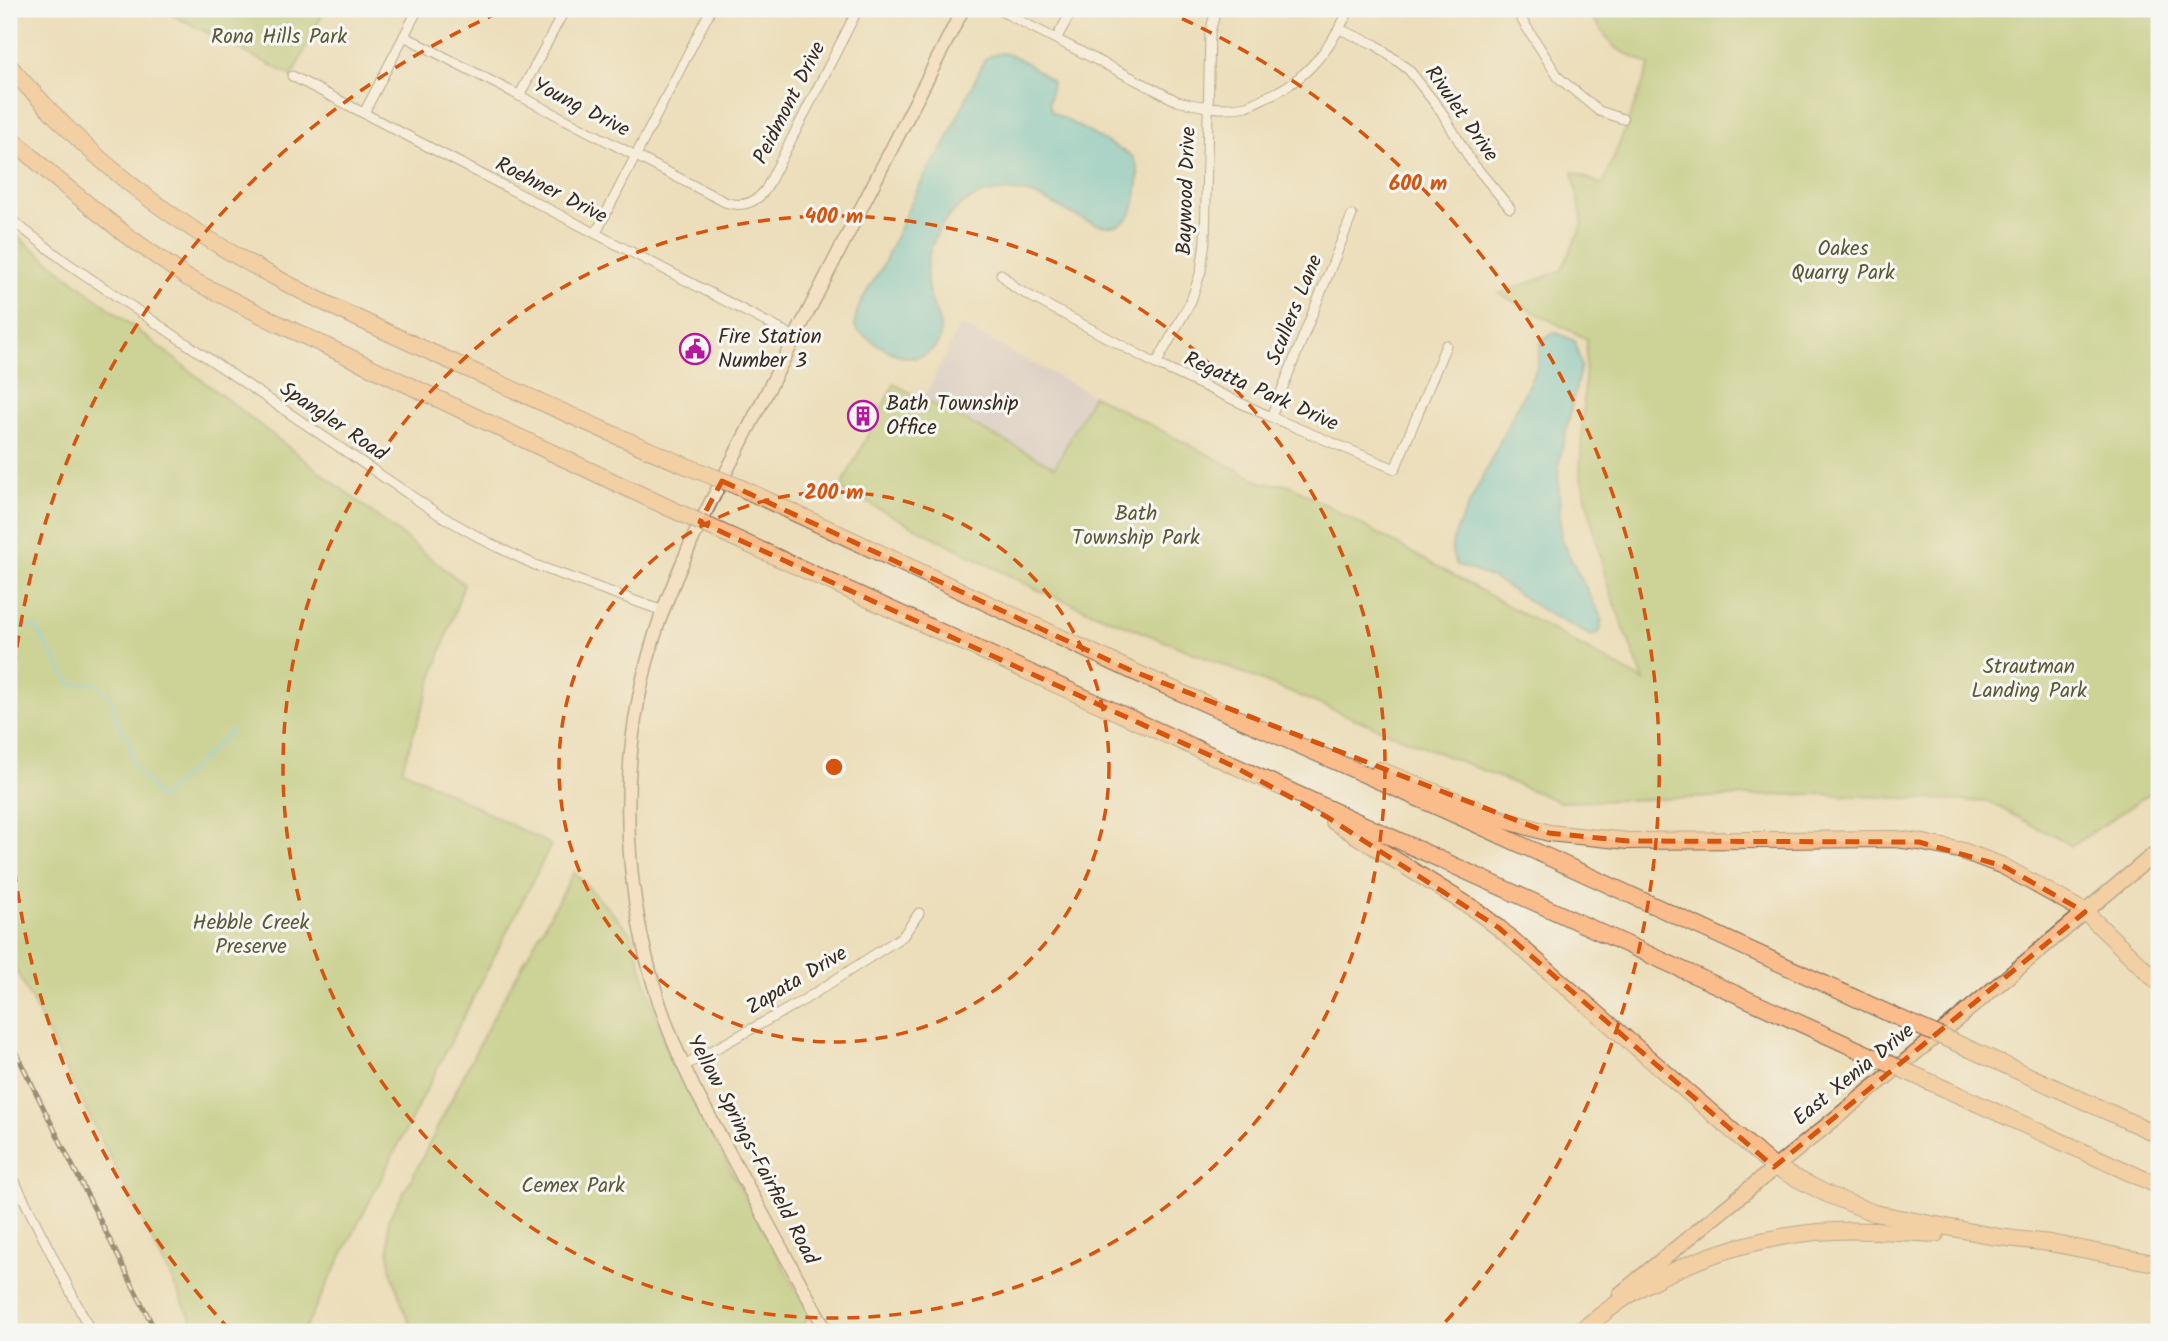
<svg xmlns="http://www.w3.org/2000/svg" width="2168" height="1341" viewBox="0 0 2168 1341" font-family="Kalam,sans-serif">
	<rect width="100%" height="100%" fill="#f6f6f2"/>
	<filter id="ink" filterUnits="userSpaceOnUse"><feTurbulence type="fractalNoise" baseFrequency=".0143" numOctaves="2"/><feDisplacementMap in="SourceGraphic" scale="14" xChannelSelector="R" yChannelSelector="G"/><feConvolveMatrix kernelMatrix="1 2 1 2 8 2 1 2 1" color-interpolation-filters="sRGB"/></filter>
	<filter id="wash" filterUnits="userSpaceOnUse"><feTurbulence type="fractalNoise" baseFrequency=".00686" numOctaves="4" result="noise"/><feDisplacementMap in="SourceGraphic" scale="28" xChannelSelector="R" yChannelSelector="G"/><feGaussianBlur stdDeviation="1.57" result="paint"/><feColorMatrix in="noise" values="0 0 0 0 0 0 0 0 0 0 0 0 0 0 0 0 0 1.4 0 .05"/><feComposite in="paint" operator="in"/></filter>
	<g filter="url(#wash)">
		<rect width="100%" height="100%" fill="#ecdeba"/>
		<polygon fill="#cbbfd5" points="960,325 1093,395 1055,468 923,400"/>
		<g fill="#a6c56d" stroke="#707846" stroke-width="2">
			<polygon points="161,9 325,9 292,76"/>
			<polygon points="1586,9 2159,9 2159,787 2072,846 1989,802 1817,794 1560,802 1036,589 840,489 894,384 1055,467 1093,395 1263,483 1290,485 1644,681 1608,587 1580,473 1587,339 1499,294 1561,271 1583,224 1573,172 1603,185 1650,65 1615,48"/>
			<polygon points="9,230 464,584 402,769 551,845 303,1332 198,1332 9,956"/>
			<polygon points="574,872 631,933 669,1057 810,1315 799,1332 414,1332 406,1315 390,1268 388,1220 413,1176 490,1023"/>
		</g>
		<g fill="#5cc7d6" stroke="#4c787a" stroke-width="2">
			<path d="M1002 53C1021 56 1038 71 1052 82L1049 104 1052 112 1132 156C1140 166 1139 179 1137 191 1130 261 1067 207 1034 195 1015 189 988 190 971 199 937 217 920 258 929 294 933 309 944 324 939 340 935 352 917 361 904 357 892 354 862 337 855 327 854 303 874 284 884 263 902 224 916 184 942 150L985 59 992 55Z"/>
			<path d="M1555 332 1575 341 1581 365 1558 467 1561 540 1602 619 1600 632 1591 636 1550 615 1493 578 1457 565C1448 548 1452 543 1458 527L1537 367 1541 341Z"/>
		</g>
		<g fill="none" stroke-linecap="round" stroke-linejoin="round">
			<polyline stroke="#5cc7d6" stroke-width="2.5" points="9,612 20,627 35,626 70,684 96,683 111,699 115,717 131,744 131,761 160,799 232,730"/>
		</g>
	</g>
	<g filter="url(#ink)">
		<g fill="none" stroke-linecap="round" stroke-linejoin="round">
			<g stroke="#796955" stroke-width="11">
				<g id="minor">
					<path d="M997 9 1177 101C1199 106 1224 111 1246 106 1253 104 1260 100 1266 97 1308 80 1330 47 1350 9"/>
					<polyline points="1515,9 1559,78 1599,111 1623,119"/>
					<polyline points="1339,29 1376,45 1409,70 1441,111 1471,161 1510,208"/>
					<path d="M404 36 725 202C742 208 756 203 766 189L858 9"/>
					<polyline points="1056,39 1073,9"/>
					<polyline points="292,76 795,337"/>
					<polyline points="519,96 565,9"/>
					<polyline points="364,113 418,9"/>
					<polyline points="9,218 66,262 438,514 491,544 535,565 663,611"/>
					<polyline points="596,233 711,9"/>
					<polyline points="1001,274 1015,288 1156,364 1271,417 1395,469 1446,345"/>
					<polyline points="1156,364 1191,301 1201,271 1205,241 1210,33 1216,9"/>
					<polyline points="1271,417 1352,215"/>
					<polyline points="684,1066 804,1000 903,936 919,913"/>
					<polyline points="9,1170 91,1332"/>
				</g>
			</g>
			<g stroke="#796955" stroke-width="15">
				<path id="secondary" d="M827 1332 694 1088C624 945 607 781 657 628 668 593 684 559 699 525L963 9"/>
			</g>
			<g stroke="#796955" stroke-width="17">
				<polyline id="primary" points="1620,1294 1962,1015 2159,850"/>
			</g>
			<g stroke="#796955" stroke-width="18">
				<g id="motorway">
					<path d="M9 65C19 79 32 91 44 104 159 230 296 291 448 360 528 396 608 433 689 467"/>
					<polyline points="9,136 54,177 126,235 186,277 277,323 667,507"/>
					<polyline points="739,487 1130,670 1476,824 1890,1014"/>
					<polyline points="719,531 1850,1046"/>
					<polyline points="1380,770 1508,821 1549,833 1628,841 1895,839 1919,842 1963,851 2003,866 2026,879 2085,912 2159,983"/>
					<polyline points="1333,821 1474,909 1499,928 1774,1167 1829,1195 1874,1213 1999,1237"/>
					<polyline points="1963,1046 2159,1135"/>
					<polyline points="1919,1077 2159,1186"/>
					<polyline points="1990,1236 2050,1243 2159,1264"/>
					<path d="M1578 1332C1601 1316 1624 1296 1649 1283 1705 1253 1770 1234 1834 1231 1868 1229 1902 1233 1936 1234"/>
				</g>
			</g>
			<use href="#minor" stroke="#fff" stroke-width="9"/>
			<use href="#secondary" stroke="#fde4d1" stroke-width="12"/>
			<use href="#primary" stroke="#fabc8b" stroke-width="14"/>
			<use href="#motorway" stroke="#fabc8b" stroke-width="16"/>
			<g stroke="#3b2a1e" stroke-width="5">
				<polyline id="rail" points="9,1039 156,1332"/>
			</g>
			<use href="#rail" stroke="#f6f6f2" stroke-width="2.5" stroke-dasharray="8" stroke-linecap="butt"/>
			<g stroke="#796955" stroke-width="18" stroke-linecap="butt">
				<g id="motorway-bridge">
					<polyline points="689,467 739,487"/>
					<polyline points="667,507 719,531"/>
					<polyline points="1890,1014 1963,1046"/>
					<polyline points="1850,1046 1919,1077"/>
				</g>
			</g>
			<use href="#motorway-bridge" stroke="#fabc8b" stroke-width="16"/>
		</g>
	</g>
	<path d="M0 0H2168V1341H0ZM722 481 1130 670 1549 833 1628 841 1919 842 2003 866 2085 912 1774 1167 1499 928 1327 817 1233 766 700 522Z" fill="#ecdeba" fill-opacity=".55" fill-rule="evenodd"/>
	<path fill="none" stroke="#d7540e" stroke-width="5" stroke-dasharray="14 9" stroke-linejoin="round" d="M722 481 1130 670 1549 833 1628 841 1919 842 2003 866 2085 912 1774 1167 1499 928 1327 817 1233 766 700 522Z"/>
	<g fill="none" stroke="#d7540e" stroke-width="3.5" stroke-dasharray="12 9">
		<circle cx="834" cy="767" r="275"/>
		<circle cx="834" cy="767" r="551"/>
		<path d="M230 1330A826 826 0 0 1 9 803M9 731A826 826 0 0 1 505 10M1163 10A826 826 0 0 1 1438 1330"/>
	</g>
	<defs>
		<g id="civic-ring" transform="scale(1.575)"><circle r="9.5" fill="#f6f6f2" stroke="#b5179e" stroke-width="1.5"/><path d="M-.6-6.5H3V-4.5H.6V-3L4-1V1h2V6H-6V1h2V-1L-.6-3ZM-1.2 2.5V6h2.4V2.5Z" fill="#b5179e"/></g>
		<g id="building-ring" transform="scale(1.575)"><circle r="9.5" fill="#f6f6f2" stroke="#b5179e" stroke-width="1.5"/><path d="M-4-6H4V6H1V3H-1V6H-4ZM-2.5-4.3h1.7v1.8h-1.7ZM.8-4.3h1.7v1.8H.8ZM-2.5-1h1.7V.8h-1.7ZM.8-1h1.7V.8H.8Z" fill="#b5179e"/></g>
	</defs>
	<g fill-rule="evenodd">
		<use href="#civic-ring" x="695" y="349"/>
		<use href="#building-ring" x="863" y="416"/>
	</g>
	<g text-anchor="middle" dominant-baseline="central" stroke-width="6" stroke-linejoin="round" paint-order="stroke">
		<g font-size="21" fill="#5b5836" stroke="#f6f6f2">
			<text x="279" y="37">Rona Hills Park</text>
			<text x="1843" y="249">Oakes<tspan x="1843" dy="24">Quarry Park</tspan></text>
			<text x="1136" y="514">Bath<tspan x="1136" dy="24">Township Park</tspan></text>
			<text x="2029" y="667">Strautman<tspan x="2029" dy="24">Landing Park</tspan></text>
			<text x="251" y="923">Hebble Creek<tspan x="251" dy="24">Preserve</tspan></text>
			<text x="573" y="1186">Cemex Park</text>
		</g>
		<g font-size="21" fill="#3b2a1e" stroke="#f6f6f2">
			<text transform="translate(790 103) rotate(-63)">Peidmont Drive</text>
			<text transform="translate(581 108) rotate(27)">Young Drive</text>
			<text transform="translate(1461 114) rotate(55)">Rivulet Drive</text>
			<text transform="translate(551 191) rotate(27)">Roehner Drive</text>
			<text transform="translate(1187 191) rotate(-88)">Baywood Drive</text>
			<text transform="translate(1295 310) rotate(-68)">Scullers Lane</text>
			<text transform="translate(1261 392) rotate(24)">Regatta Park Drive</text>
			<text transform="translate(333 422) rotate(34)">Spangler Road</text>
			<text transform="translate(797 981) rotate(-31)">Zapata Drive</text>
			<text transform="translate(1854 1075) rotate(-39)">East Xenia Drive</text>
			<text transform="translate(752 1150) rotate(62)">Yellow Springs-Fairfield Road</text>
		</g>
		<g font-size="21" fill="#3b2a1e" stroke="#f6f6f2" text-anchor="start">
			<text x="718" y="337">Fire Station<tspan x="718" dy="24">Number 3</tspan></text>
			<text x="886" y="404">Bath Township<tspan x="886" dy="24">Office</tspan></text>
		</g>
	</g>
	<circle cx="834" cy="767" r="10" fill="#d7540e" stroke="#f6f6f2" stroke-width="3.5"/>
	<g font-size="21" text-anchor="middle" font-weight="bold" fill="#d7540e" stroke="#f6f6f2" stroke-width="6" stroke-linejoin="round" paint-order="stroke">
		<text x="1418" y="190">600 m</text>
		<text x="834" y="223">400 m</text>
		<text x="834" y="499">200 m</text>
	</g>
	<rect width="2168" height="1341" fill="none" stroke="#f6f6f2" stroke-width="35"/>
</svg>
